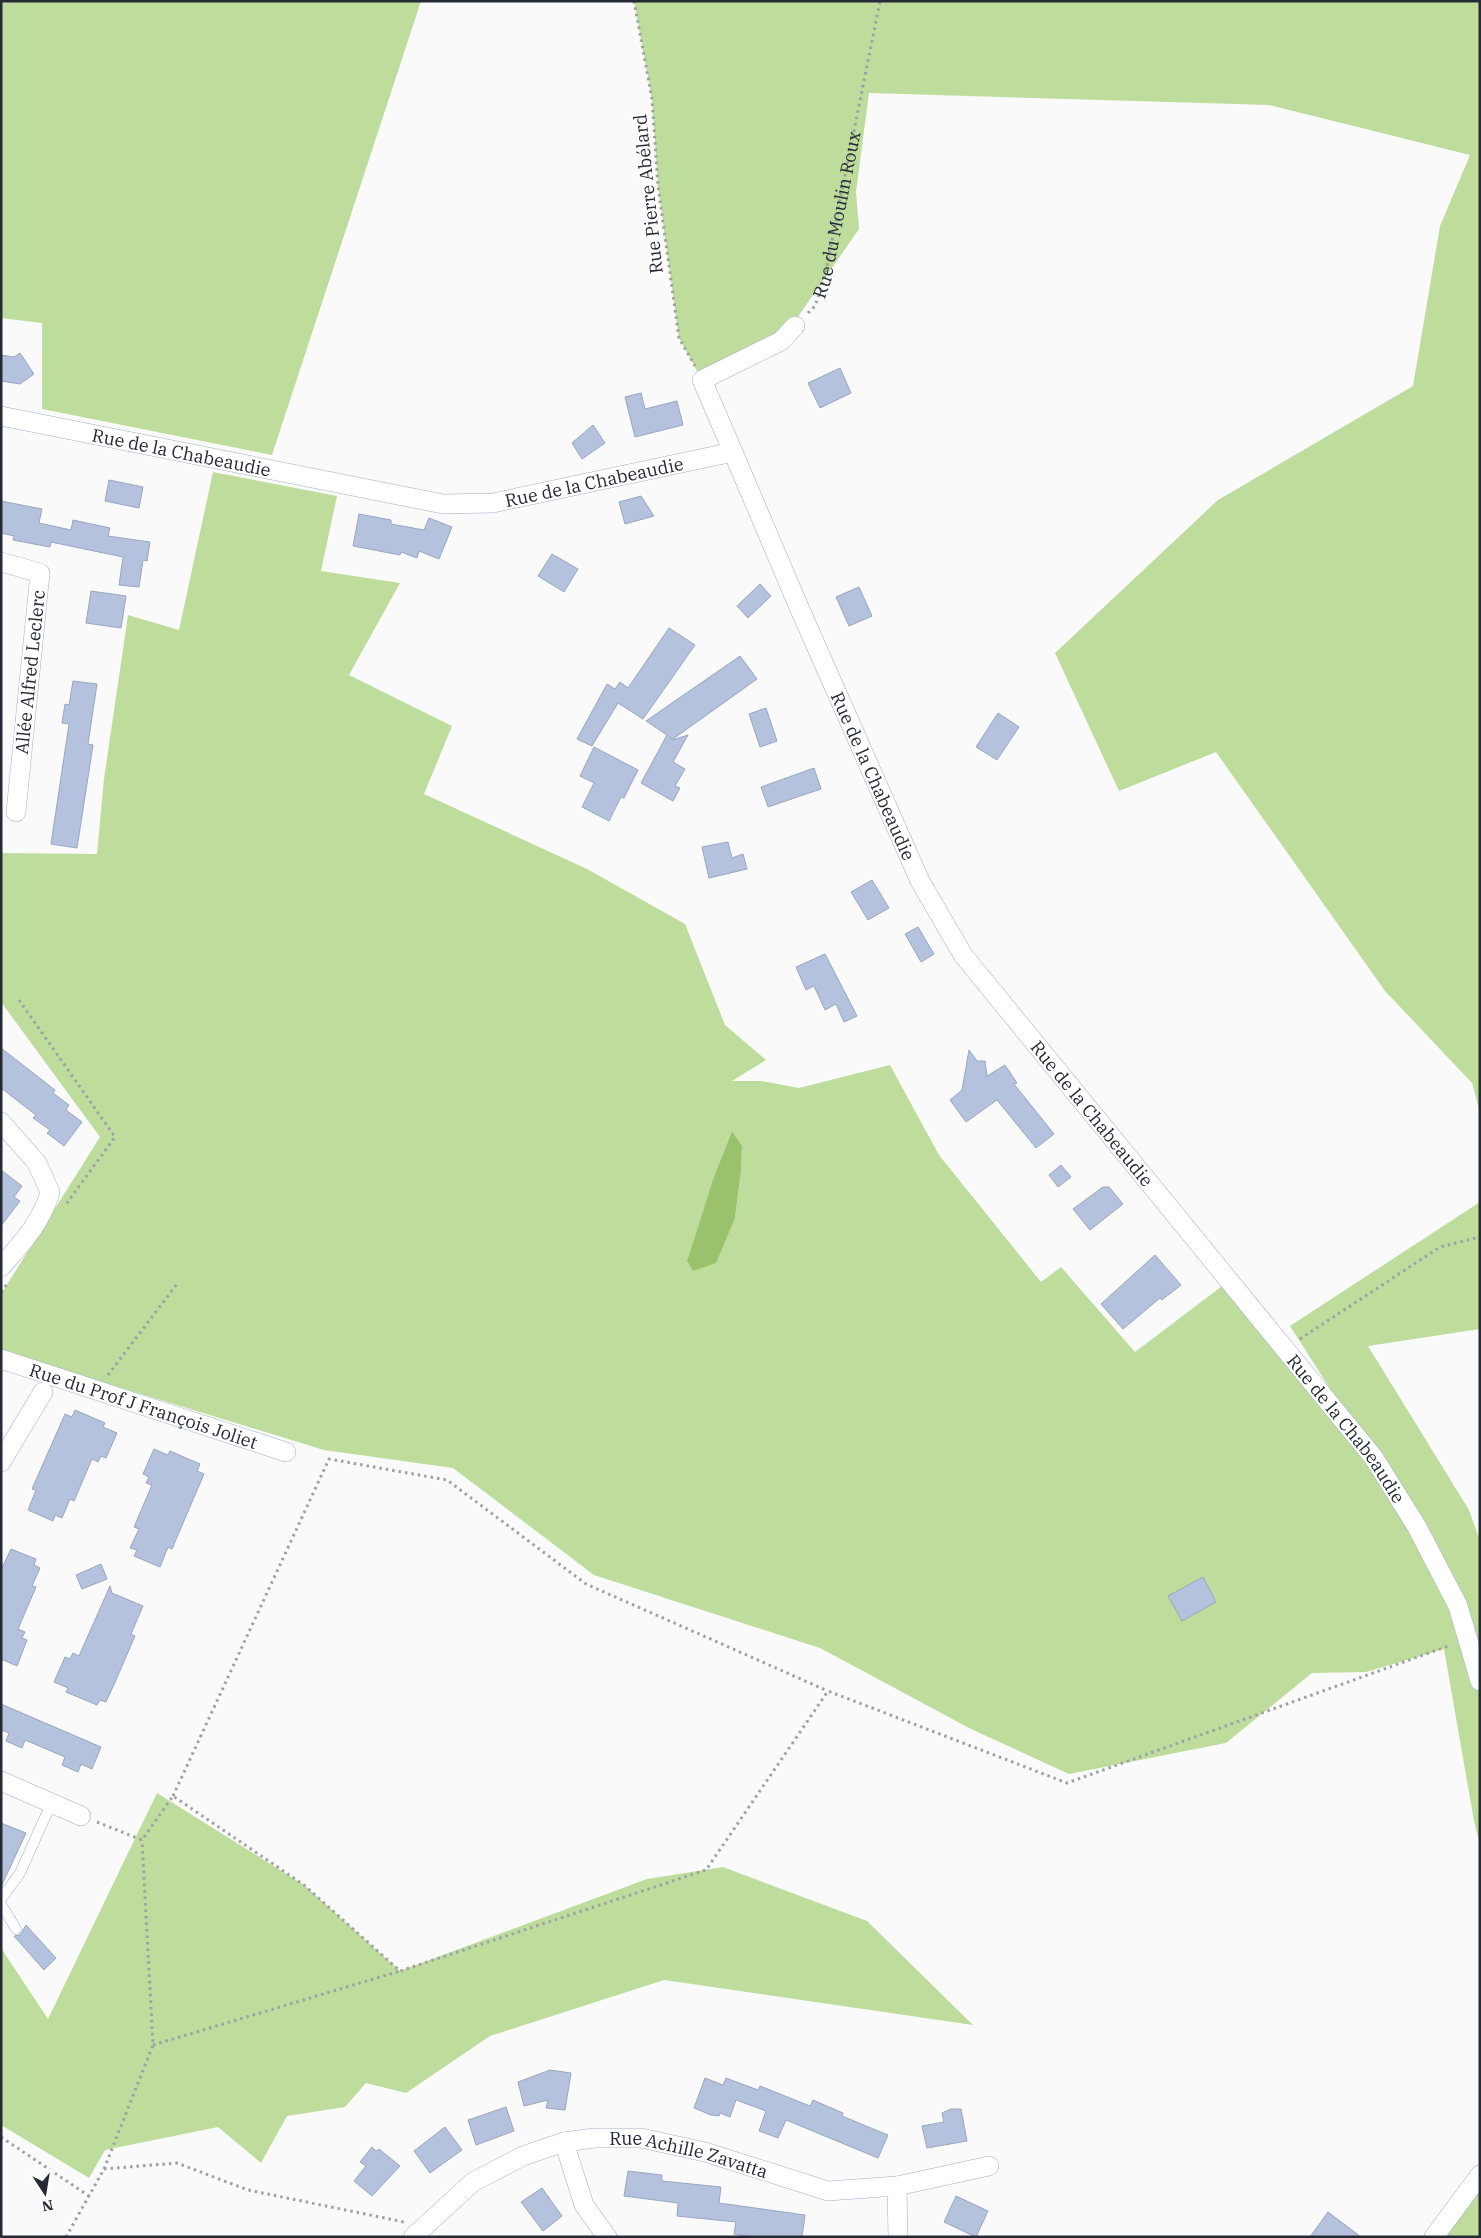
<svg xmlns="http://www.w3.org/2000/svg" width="1481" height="2238" viewBox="0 0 1481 2238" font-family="'IBM Plex Serif',serif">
	<rect width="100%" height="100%" fill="#fafafa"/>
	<g fill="#bedd9c" fill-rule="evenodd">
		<polygon points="1,1 421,1 272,455 42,409 42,323 1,318"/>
		<polygon points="634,1 1480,1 1480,1112 1472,1083 1385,991 1216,752 1119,791 1055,653 1218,500 1413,386 1440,226 1470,155 1269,105 869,93 856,192 859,229 781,341 702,380 679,338 658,186 652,99"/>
		<path d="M213 472 337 496 321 571 400 583 349 675 452 726 424 794 587 869 685 924 725 1025 766 1060 732 1081H762L799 1088 890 1065 939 1155 1041 1282 1061 1267 1135 1352 1230 1280 1371 1453 1290 1326 1480 1202V1329L1368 1346 1469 1510 1480 1541V1845L1474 1821 1444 1649 1366 1672 1312 1673 1226 1743 1069 1774 971 1729 820 1648 594 1575 453 1468 324 1450 1 1351V1294L100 1137 1 1002V853L97 854 104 779 128 615 179 630ZM732 1131 742 1146 741 1171 735 1218 687 1261 713 1179Z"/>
		<polygon points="157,1793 304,1885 400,1971 647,1879 723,1867 867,1921 973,2025 664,1980 490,2036 406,2093 366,2083 345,2107 287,2116 261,2163 218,2127 105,2150 89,2178 1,2125 1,1948 48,2019"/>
		<polygon points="1480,2175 1480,2237 1434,2237"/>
	</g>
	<polygon fill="#9ac16b" points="732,1131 742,1146 741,1171 735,1218 716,1263 693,1271 687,1261 713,1179"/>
	<g fill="#b5c2dd" stroke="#99a6c0">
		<polygon points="20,353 34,374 20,384 1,381 1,355 14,357"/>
		<polygon points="840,368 851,393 820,408 808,383"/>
		<polygon points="641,393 645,409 677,401 683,425 635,437 625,397"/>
		<polygon points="593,425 605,443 582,459 572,443"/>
		<polygon points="109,480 143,487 139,508 105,501"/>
		<polygon points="641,496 654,516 625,524 619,502"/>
		<polygon points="1,501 42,509 39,523 71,530 73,520 110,528 108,536 150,542 147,561 143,560 139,587 119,585 123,557 51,542 50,547 13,540 14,536 1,533"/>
		<polygon points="359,514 391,520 391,524 424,530 429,518 452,527 439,559 419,551 417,558 401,552 400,555 353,546"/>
		<polygon points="552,554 578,569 564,592 538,576"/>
		<polygon points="760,584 771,596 748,618 737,606"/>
		<polygon points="859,587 872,616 849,626 836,597"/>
		<polygon points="91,591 126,596 121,628 86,623"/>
		<polygon points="669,628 695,645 643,719 618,703 592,746 577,739 607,684 615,689 620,682 628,688"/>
		<polygon points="740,656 757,679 673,739 670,737 672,740 688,735 673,762 685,769 675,786 680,788 673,801 641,783 667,735 646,721"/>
		<polygon points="73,681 97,684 88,744 93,745 77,848 51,844 69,724 62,723 65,704 69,705"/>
		<polygon points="766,708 777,741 760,747 749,714"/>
		<polygon points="998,713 1019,727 997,760 976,747"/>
		<polygon points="594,747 638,770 624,798 621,797 609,821 582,807 594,783 580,776"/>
		<polygon points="814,768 821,789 768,807 761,787"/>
		<polygon points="728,842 732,858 743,854 747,869 709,878 702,847"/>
		<polygon points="872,880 889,908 868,920 851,892"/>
		<polygon points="918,927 934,954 921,962 905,934"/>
		<polygon points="825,954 857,1016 844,1022 836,1004 825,1010 814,986 806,990 796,967"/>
		<polygon points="1,1048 55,1090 53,1093 69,1105 66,1110 82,1122 64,1146 47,1133 50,1130 33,1118 36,1115 1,1088"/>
		<polygon points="969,1050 977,1061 985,1061 987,1076 1005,1065 1017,1083 1014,1084 1054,1134 1036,1148 997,1100 966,1122 950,1100 962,1090"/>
		<polygon points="1061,1165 1071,1177 1058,1187 1049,1175"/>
		<polygon points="1,1170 22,1186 14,1197 20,1201 1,1226"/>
		<polygon points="1103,1187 1109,1187 1123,1204 1090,1230 1073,1209"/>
		<polygon points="1155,1255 1181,1285 1162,1300 1160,1298 1123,1329 1101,1304"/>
		<polygon points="75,1410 105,1423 103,1427 117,1433 106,1458 101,1456 98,1462 92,1459 74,1501 70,1499 62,1518 55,1515 53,1521 28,1510 36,1490 32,1489 65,1414 72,1417"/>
		<polygon points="154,1449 168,1455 170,1451 200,1464 197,1471 204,1474 172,1549 168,1547 160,1567 134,1556 137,1550 130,1548 139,1529 134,1527 152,1485 146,1483 149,1477 143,1474"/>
		<polygon points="11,1549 36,1559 34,1565 40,1568 32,1586 36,1587 18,1629 25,1632 22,1638 27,1640 17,1666 1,1659 1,1570"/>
		<polygon points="101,1564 107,1579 82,1589 76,1575"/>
		<polygon points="1203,1577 1216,1602 1182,1621 1168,1596"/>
		<polygon points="110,1586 112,1593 143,1606 131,1634 135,1636 116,1680 106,1702 100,1700 97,1705 66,1692 68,1688 54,1682 65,1657 70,1659 73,1653 79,1656"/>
		<polygon points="1,1704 101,1747 92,1769 81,1764 78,1772 62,1765 65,1757 25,1740 22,1748 6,1741 9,1733 1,1730"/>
		<polygon points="1,1823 26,1833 1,1887"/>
		<polygon points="26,1925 56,1958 44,1970 14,1936 20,1935"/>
		<polygon points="550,2070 571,2073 565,2110 546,2108 548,2100 524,2106 518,2082"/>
		<polygon points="705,2078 723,2085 726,2078 758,2090 760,2086 810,2106 813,2100 843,2113 842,2116 888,2135 878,2158 786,2120 778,2138 759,2131 766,2111 736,2100 730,2117 720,2113 719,2116 711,2115 694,2108"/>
		<polygon points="506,2107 514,2131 476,2145 468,2120"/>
		<polygon points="951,2109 961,2109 967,2141 927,2148 922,2126 944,2122 942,2113"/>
		<polygon points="445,2127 462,2150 430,2173 414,2151"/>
		<polygon points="372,2147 376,2151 379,2149 400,2166 372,2196 354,2181 366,2166 360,2162"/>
		<polygon points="628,2171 662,2175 662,2181 721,2187 719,2203 805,2215 802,2237 751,2237 734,2234 736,2222 677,2216 678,2203 624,2196"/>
		<polygon points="542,2188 562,2216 543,2231 521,2202"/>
		<polygon points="956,2196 988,2211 976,2237 944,2222"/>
		<polygon points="1328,2212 1361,2237 1310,2237"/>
	</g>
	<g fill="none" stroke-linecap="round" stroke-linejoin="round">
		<g stroke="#a1aec9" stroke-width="11">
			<g id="service">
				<polyline points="1,1899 20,1873 46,1815 53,1804"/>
				<polyline points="1,1904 16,1929"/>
			</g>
		</g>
		<g stroke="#a1aec9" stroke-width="20">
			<g id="minor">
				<path id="s2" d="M1 416 443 504 493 503 733 452 798 605 920 881 963 955 1374 1458 1417 1527 1458 1606 1480 1681"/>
				<polyline points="733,452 702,380 781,341 795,326"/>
				<polyline points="1,562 40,573 16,812"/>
				<path d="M1 1122 37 1163 50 1192C42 1222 21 1244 1 1267"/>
				<path id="s3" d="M1 1359 286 1452"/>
				<polyline points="1,1462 43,1392"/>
				<polyline points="1,1781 81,1816"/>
				<polyline points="564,2142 584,2205 607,2237"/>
				<polyline points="897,2186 898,2237"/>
				<path id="s4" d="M413 2237 473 2182 523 2156 564 2142 595 2138H641L705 2152 828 2191 897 2186 989 2166"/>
				<polyline points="1434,2237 1480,2175"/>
			</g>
		</g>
		<g stroke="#9ea0a5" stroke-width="3" stroke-dasharray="2.5 4" stroke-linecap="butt">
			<polyline points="634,1 652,99 658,186 679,338 695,366"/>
			<path id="s1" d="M808 313 815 306 824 280 880 1"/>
			<polyline points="19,1000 115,1137 67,1203"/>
			<polyline points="1,1292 7,1284"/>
			<polyline points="1300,1339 1440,1247 1480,1237"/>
			<polyline points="108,1375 177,1284"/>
			<polyline points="173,1796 329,1459 447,1480 586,1584 828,1691"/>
			<polyline points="97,1822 142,1840 173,1796 304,1885 400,1971 706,1870 828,1691 1067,1783 1451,1645"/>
			<polyline points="153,2045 400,1971"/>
			<polyline points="1,2137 89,2196"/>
			<polyline points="104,2169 153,2045 142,1840"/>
			<polyline points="66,2237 104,2169 177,2163 248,2190 404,2222"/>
		</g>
		<use href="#service" stroke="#fff" stroke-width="10"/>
		<use href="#minor" stroke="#fff" stroke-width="19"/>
	</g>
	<g text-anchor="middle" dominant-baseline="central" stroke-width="4" stroke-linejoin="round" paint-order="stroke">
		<g font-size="18" fill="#252a35" stroke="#fff">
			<text transform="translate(648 194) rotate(-96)">Rue Pierre Abélard</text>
			<text stroke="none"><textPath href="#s1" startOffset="104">Rue du Moulin Roux</textPath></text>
			<text stroke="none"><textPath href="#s2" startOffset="184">Rue de la Chabeaudie</textPath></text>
			<text stroke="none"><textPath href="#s2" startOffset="604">Rue de la Chabeaudie</textPath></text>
			<text transform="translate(30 672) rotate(-84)">Allée Alfred Leclerc</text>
			<text stroke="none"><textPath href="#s2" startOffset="1099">Rue de la Chabeaudie</textPath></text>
			<text stroke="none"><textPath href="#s2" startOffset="1504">Rue de la Chabeaudie</textPath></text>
			<text stroke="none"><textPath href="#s3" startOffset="150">Rue du Prof J François Joliet</textPath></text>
			<text stroke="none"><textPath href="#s2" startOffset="1909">Rue de la Chabeaudie</textPath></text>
			<text stroke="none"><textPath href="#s4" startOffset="308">Rue Achille Zavatta</textPath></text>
		</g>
	</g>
	<rect width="1481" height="2238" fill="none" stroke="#252a35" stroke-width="5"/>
	<g transform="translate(45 2193) rotate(168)" stroke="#ffffff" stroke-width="4" paint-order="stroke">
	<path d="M0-4L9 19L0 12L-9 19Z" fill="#252a35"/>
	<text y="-8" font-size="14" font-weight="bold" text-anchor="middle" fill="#252a35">N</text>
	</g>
</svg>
